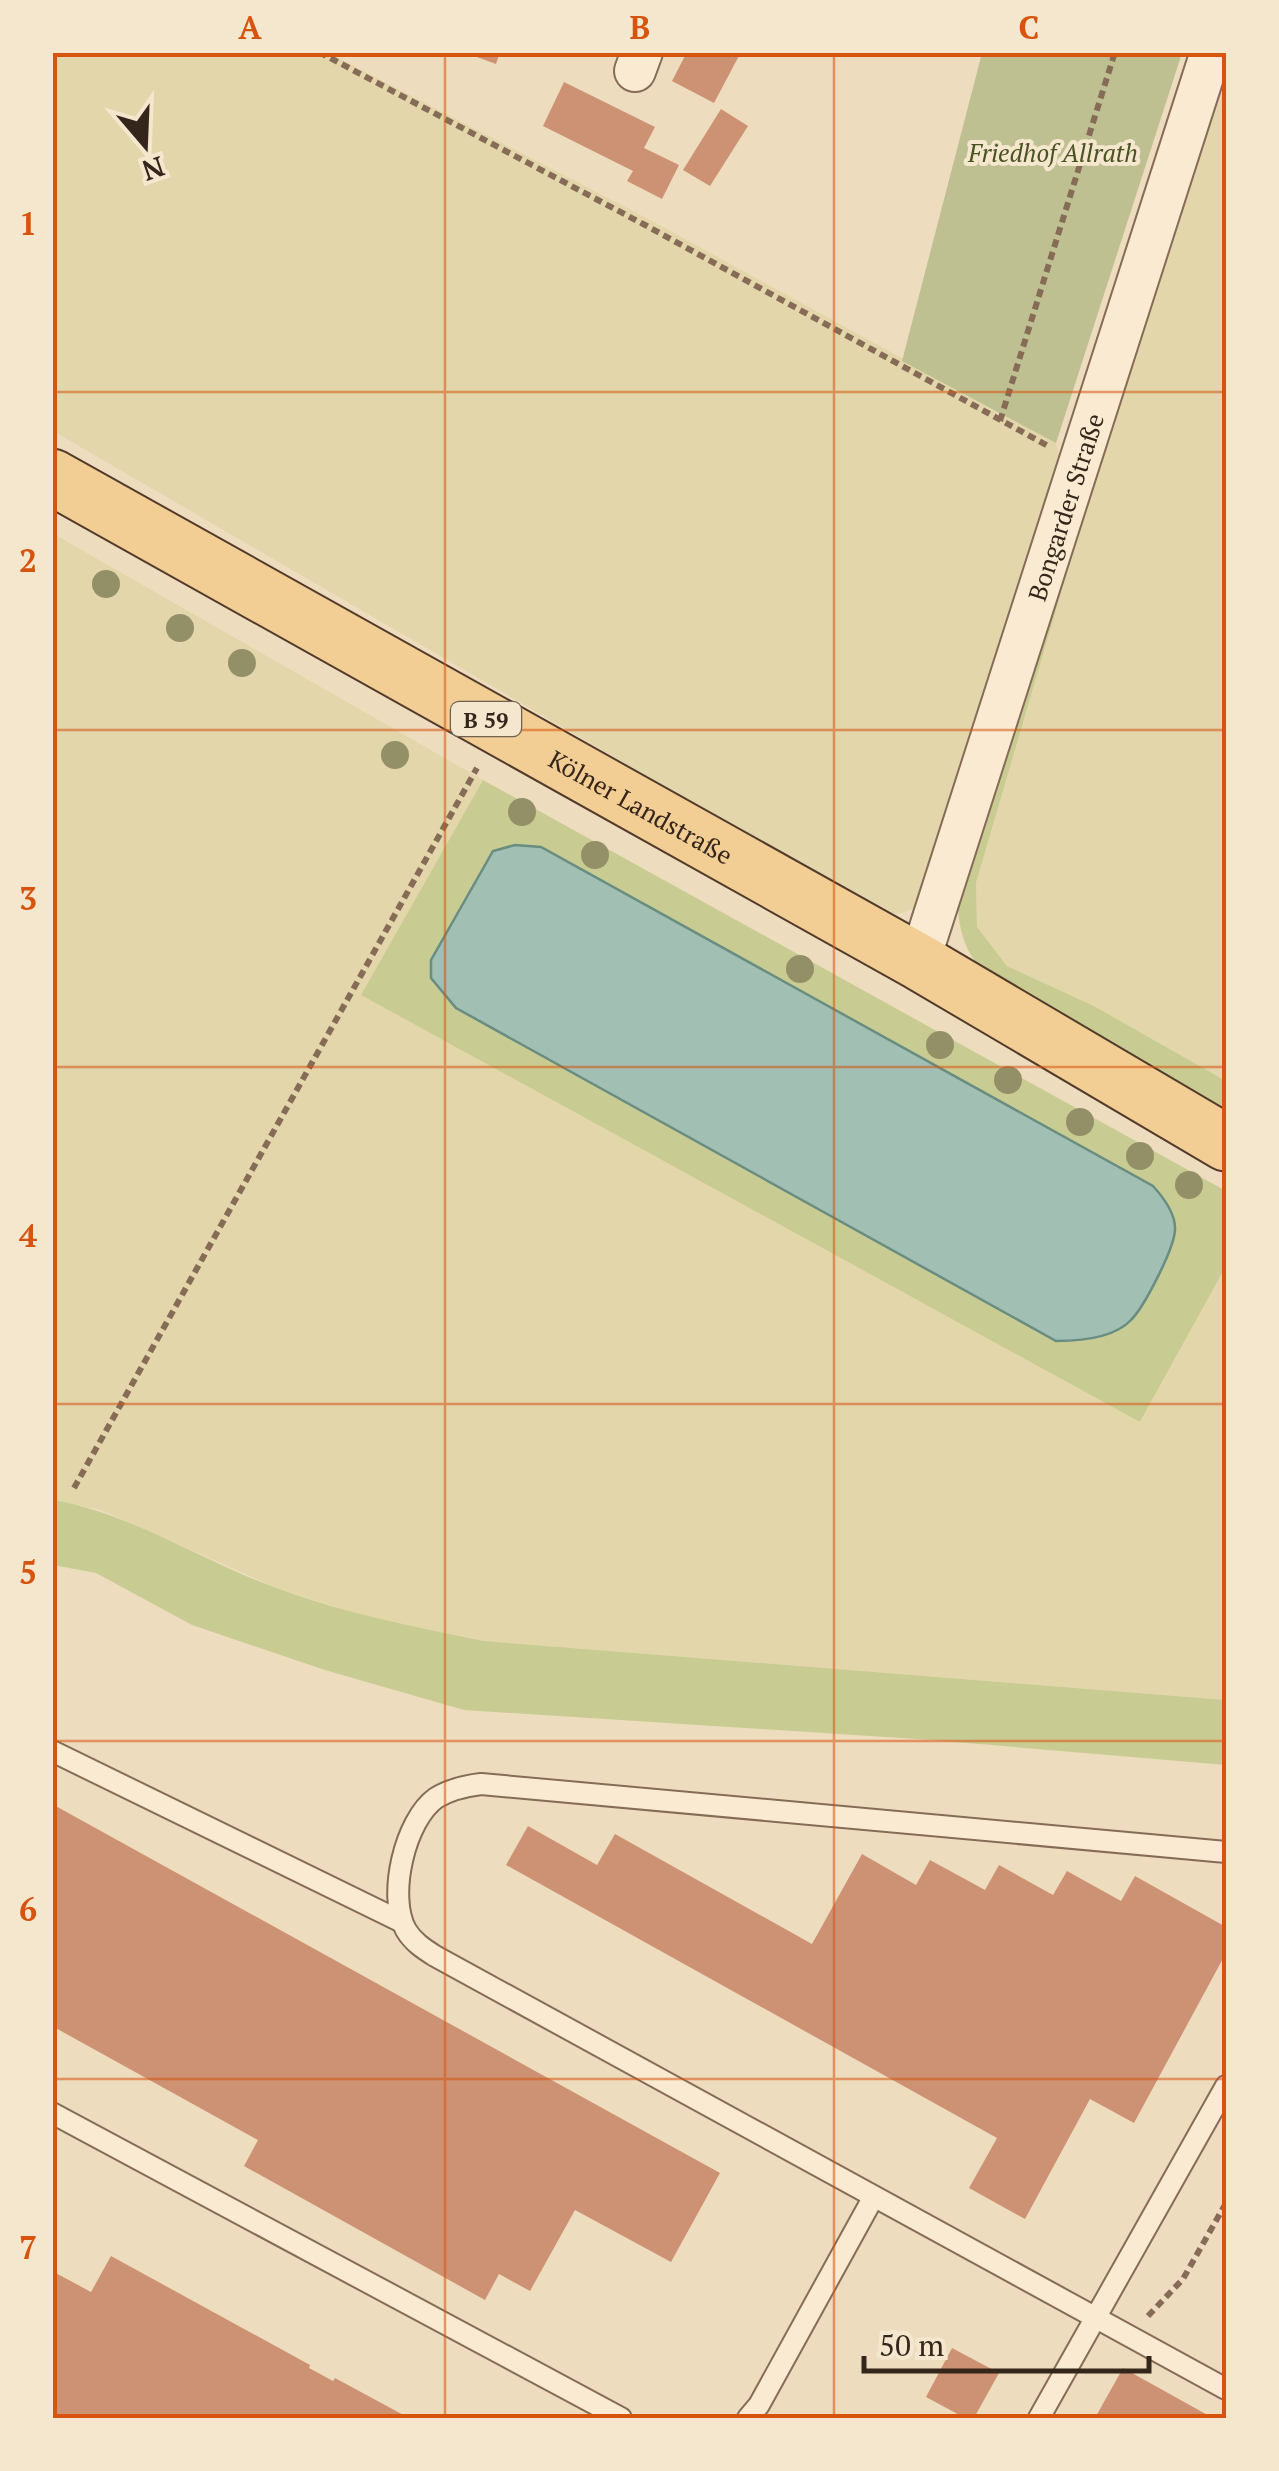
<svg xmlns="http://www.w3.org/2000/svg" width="1279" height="2471" viewBox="0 0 1279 2471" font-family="'PT Serif',serif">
	<rect width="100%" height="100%" fill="#eedcbe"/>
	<g fill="#e3d6ab">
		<polygon points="327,52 654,222 1056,443 1062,469 919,906 902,913 884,914 53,431 53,53"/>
		<polygon points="1226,53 1226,1081 1094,1006 1007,966 977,928 976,883 1090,494"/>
		<polygon points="52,533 483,780 362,995 1141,1421 1226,1266 1226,1700 484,1641 367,1617 279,1589 101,1510 53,1500"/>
	</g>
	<g fill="#c9cc92">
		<path d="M1090 494 976 883 977 927 1007 966 1094 1006 1226 1081V1109L982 970C962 947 959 927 957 898Z"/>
		<polygon points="483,780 1226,1191 1226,1266 1140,1422 361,995"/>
		<path d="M53 1500C134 1514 204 1563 282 1590 348 1614 415 1627 484 1641L1226 1700V1765L932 1740 464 1710 325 1670 192 1625 96 1573 53 1565Z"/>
	</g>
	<polygon fill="#bec092" points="982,53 1182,53 1056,443 902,361"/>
	<path fill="#a2bfb4" stroke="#698d81" stroke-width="2.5" d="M515 845 541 847 1153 1186C1163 1197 1175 1212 1175 1228 1176 1246 1144 1307 1131 1320 1114 1338 1079 1341 1056 1341L456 1008 431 978V960L493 851Z"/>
	<g fill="#cd9273">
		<polygon points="463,52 500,52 496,64"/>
		<polygon points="687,52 741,52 714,103 672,81"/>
		<polygon points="564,82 655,127 644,148 679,165 662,199 627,181 633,171 543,126"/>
		<polygon points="721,109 748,126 710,186 683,170"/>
		<polygon points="52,1804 720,2173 671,2262 575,2210 530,2291 499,2274 485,2300 244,2166 258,2140 52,2026"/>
		<polygon points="528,1826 597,1865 615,1834 812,1944 862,1854 916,1885 930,1860 985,1890 999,1865 1053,1895 1067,1871 1121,1901 1135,1876 1226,1927 1226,1953 1134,2123 1090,2099 1025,2219 969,2188 997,2138 506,1865"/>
		<polygon points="111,2256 310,2365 309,2368 333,2381 335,2378 409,2418 52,2418 52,2271 91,2292"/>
		<polygon points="952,2348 999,2373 974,2418 965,2418 926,2397"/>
		<polygon points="1123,2368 1213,2418 1095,2418"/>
	</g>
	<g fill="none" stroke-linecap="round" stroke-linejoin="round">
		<g stroke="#866c57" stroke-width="24">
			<g id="service">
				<polyline points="52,1751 402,1922"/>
				<path d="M1226 1852 481 1784C465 1786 450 1789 436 1798 405 1820 387 1896 406 1930 413 1942 424 1949 435 1956L1226 2389"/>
				<polyline points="52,2113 621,2418"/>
				<polyline points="748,2418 759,2405 873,2198"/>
				<polyline points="1039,2418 1226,2086"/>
			</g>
		</g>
		<g stroke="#866c57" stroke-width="44">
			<g id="minor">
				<polyline points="635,71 642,52"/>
				<path id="s1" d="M919 962 1211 52"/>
			</g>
		</g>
		<g stroke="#533b2b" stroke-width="59">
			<g id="primary">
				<path id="s2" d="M52 477 919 962 1226 1143"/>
			</g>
		</g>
		<g stroke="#866c57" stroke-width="6" stroke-dasharray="8 5" stroke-linecap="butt">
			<polyline points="319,52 645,225 1048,446"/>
			<polyline points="1000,421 1115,52"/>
			<polyline points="74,1488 477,768"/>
			<polyline points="1148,2316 1183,2279 1226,2203"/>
		</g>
		<use href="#service" stroke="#f9ead1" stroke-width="20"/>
		<use href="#minor" stroke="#f9ead1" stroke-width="40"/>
		<use href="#primary" stroke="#f2ce94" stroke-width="55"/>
	</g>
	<g fill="#939068">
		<circle cx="106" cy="584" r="14"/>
		<circle cx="180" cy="628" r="14"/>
		<circle cx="242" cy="663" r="14"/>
		<circle cx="395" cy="755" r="14"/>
		<circle cx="522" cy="812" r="14"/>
		<circle cx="595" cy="855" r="14"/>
		<circle cx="800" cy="969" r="14"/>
		<circle cx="940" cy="1045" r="14"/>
		<circle cx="1008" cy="1080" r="14"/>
		<circle cx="1080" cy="1122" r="14"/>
		<circle cx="1140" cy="1156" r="14"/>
		<circle cx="1189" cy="1185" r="14"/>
	</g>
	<path fill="none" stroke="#d6540e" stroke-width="2.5" stroke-opacity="0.55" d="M445 52V2418M834 52V2418M52 392H1226M52 730H1226M52 1067H1226M52 1404H1226M52 1741H1226M52 2079H1226"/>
	<g text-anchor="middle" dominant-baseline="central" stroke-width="8" stroke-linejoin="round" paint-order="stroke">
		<rect fill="#f5e7ce" stroke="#6f6051" stroke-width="2.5" x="451" y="702" width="70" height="34" rx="8"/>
		<g font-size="22" font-weight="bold" fill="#35261c">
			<text x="486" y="719">B 59</text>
		</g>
		<g font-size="25" font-style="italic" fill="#495222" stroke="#f5e7ce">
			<text x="1053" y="152">Friedhof Allrath</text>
		</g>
		<g font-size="25" fill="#35261c" stroke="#f5e7ce">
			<text stroke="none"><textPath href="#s1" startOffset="478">Bongarder Straße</textPath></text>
			<text stroke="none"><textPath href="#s2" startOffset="675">Kölner Landstraße</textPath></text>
		</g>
	</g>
	<rect width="1279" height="2471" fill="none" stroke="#f5e7ce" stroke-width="110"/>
	<g transform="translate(145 145) rotate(161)" stroke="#f5e7ce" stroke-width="8" paint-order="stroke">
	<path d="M0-8L18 38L0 25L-18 38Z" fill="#35261c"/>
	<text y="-15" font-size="28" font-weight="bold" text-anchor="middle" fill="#35261c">N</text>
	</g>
	<path d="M864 2356v15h285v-15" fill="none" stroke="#35261c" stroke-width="5"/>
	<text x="879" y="2356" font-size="30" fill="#35261c" stroke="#f5e7ce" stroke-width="8" paint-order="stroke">50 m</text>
	<rect x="55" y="55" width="1169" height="2361" fill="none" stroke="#d6540e" stroke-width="4"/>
	<g font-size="32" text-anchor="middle" font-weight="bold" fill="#d6540e">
		<text x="250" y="39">A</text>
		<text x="640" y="39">B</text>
		<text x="1029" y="39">C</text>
		<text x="28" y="235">1</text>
		<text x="28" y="572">2</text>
		<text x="28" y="910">3</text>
		<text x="28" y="1247">4</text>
		<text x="28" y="1584">5</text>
		<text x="28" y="1921">6</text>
		<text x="28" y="2259">7</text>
	</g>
</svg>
